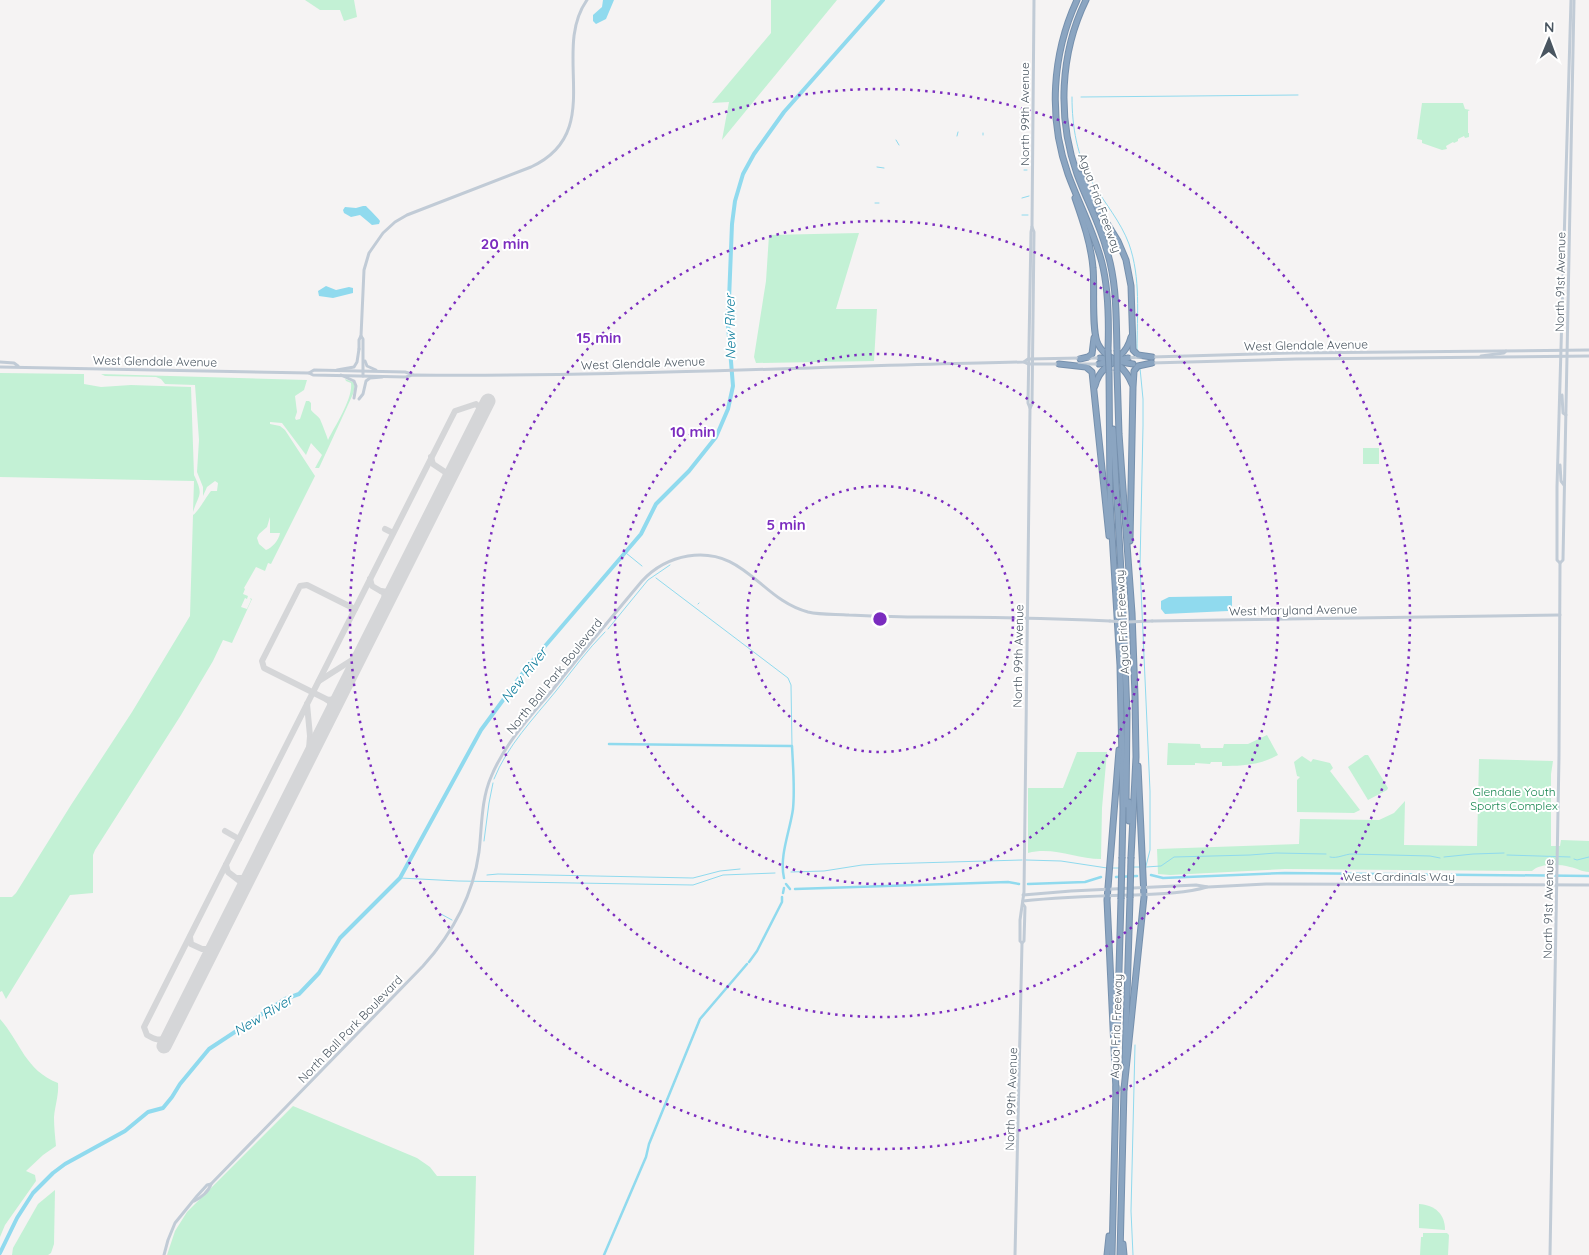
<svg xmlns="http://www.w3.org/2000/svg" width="1589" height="1255" viewBox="0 0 1589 1255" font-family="Quicksand,sans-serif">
	<rect width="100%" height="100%" fill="#f5f3f3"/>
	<g fill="#c3f1d5" fill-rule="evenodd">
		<polygon points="305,0 354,0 357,17 344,21 340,10 320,10"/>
		<polygon points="771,0 837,0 722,140 729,102 712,103 771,33"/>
		<polygon points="1422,103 1463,103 1465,109 1470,110 1468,111 1468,133 1469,133 1469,137 1465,138 1464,136 1458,139 1458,141 1454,143 1453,142 1446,146 1447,149 1442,150 1422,143 1422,140 1417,139"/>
		<polygon points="859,233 836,309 877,309 874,361 756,363 754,357 766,281 769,235"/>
		<path d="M0 373 84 374V384L101 387 131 385 191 387 194 475C204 496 199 493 193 512L194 481 0 477Z"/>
		<path d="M101 374 307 380 304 390 295 396 297 412 295 418 296 420 300 419 306 401H309L311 403V410C313 413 318 416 320 419 322 424 327 436 328 440 335 426 353 399 351 383L346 381 345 379 353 382 355 386 353 394 319 468H315L322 455 311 443 306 455 282 423 270 422V424L280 426 285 430 315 476 271 564 268 563 265 571 256 567 244 588 245 589 243 594 248 596 247 599 245 598 241 607 247 609 251 600 250 598 252 599 232 643 223 640 213 661 181 715 95 850 93 855V893L70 895 6 999 2 991 0 992V897H12L16 893 71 805 132 712 190 616 193 515C198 512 206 497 211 491H217L218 483 215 481 207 487 203 496V487L197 472 199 440 195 385 165 384 161 379 156 377 105 376ZM270 517V533H280C279 540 272 548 266 550L259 544 257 538 259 534 267 527Z"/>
		<rect x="1363" y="448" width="16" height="16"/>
		<path d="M1267 735 1278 755C1260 765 1243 766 1222 766V762H1211L1210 764 1195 763V765H1167L1168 743 1200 744 1201 748H1223L1224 744H1248Z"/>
		<path d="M1077 752H1107L1102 808 1101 859C1076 859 1053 846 1028 853V788H1063Z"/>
		<polygon points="1365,755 1368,755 1388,788 1387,790 1368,800 1348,767"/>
		<polygon points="1302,756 1311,762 1313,759 1330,763 1333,768 1330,771 1360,810 1354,813 1297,812 1297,780 1300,777 1297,776 1294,762"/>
		<path d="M1479 759 1553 761 1551 774V846H1560L1561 840 1589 841V872C1582 872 1577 868 1570 867 1559 864 1540 863 1532 871L1285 869 1170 875 1158 874 1157 849 1299 844 1300 819 1379 820 1394 813 1405 801 1404 845 1477 846Z"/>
		<path d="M0 1019C21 1043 25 1070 58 1083 59 1095 55 1105 54 1117 54 1127 55 1136 56 1146L43 1155 26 1171 35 1175 36 1181 5 1225 0 1237Z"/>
		<polygon points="293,1106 417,1158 430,1167 437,1176 476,1176 474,1255 167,1255 175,1231 187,1212"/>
		<polygon points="55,1190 54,1244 51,1253 48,1255 12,1255 13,1248 38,1204"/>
		<path d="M1419 1204C1435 1205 1445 1214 1445 1230L1419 1228Z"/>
		<polygon points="1423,1233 1447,1233 1449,1235 1448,1255 1420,1255 1421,1237 1423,1237"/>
	</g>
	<g fill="#90daee">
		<polygon points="603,0 614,0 606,19 596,24 593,21 593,15 602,7"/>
		<path d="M363 206H366C369 209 378 218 380 221L379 224 372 225 360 215 351 217 344 213 343 210 345 207 356 208Z"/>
		<polygon points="326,286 336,290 349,287 353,288 353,293 333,298 319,296 318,291"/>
		<polygon points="1232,596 1232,607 1228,611 1165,614 1161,609 1161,601 1169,597"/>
	</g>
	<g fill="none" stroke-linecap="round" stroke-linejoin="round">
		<g stroke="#90daee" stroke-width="1">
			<path d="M1072 97C1072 127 1077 156 1092 182 1104 202 1121 222 1129 244 1141 278 1137 315 1137 350"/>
			<polyline points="1081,97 1298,95"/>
			<polyline points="983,135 983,133"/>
			<polyline points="957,136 958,132"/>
			<polyline points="896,140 899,145"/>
			<polyline points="1023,149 1028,149"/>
			<polyline points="877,167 884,168"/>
			<polyline points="1024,170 1027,170"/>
			<polyline points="1022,198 1029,196"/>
			<polyline points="875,203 879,203"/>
			<polyline points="1022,215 1028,215"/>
			<polyline points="1140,368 1143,399 1143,426 1140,566 1150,791 1150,850 1146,866"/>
			<polyline points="626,553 642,566"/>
			<polyline points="656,578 788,678 791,685 792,746"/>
			<polyline points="698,604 699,603"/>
			<polyline points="608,629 648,580 670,565"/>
			<path d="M494 779C507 746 534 718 556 691 572 671 587 650 605 632"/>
			<polyline points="484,841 489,803 493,783"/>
			<polyline points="1507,855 1570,857"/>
			<path d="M1330 857C1337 859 1345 854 1352 854L1430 856 1440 858"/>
			<polyline points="1444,857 1473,854 1504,853"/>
			<polyline points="1574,859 1577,860 1589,857"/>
			<polyline points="1026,860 1061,861 1107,868"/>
			<polyline points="1133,867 1142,867"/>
			<polyline points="1146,867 1161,866 1174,857 1250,855 1276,853 1326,854"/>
			<polyline points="1111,868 1119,868"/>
			<polyline points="791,872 824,871 862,865 880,864 1022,860"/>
			<polyline points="487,875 498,874 693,878 720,871 740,869"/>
			<polyline points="400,878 458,881 693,885 723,875 775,873"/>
			<polyline points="441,914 452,920"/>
			<polyline points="1133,1255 1131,1211 1135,1045"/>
		</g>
		<g stroke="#90daee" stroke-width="2.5">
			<path d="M609 744 792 746C793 767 795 788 793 809 790 831 779 856 784 878"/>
			<polyline points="1151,875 1163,878 1285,873 1589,876"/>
			<polyline points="1116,877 1137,876"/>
			<polyline points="786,884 790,889"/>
			<polyline points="1028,884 1085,882 1101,877"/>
			<polyline points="795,889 1008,882 1019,884"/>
			<polyline points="783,893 784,888"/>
			<polyline points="749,962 757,951 782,902 782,897"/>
			<polyline points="604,1255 646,1157 649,1144 700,1019 747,964"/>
		</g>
		<polyline stroke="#90daee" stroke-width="4" points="0,1253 17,1218 33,1193 53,1173 65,1164 125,1131 148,1112 163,1108 172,1097 180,1084 209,1049 285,999 299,994 319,973 340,938 400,878 481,730 528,666 641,534 656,504 689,471 716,437 728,409 733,386 728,325 732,224 735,201 743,174 754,154 784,112 883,0"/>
		<g stroke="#d5d6d8" stroke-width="6">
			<polyline points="431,457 433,464 445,472 448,480"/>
			<polyline points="385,529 393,533"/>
			<polyline points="370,579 372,586 384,593 386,604"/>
			<polyline points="381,591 388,592 395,585"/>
			<polyline points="319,681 352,660 367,641"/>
			<polyline points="327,700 336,699 342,691"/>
			<polyline points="329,701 332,707 331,714"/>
			<polyline points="336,704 264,668 262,661 300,586 307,585 355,609"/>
			<polyline points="303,769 309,749 310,736 307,704"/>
			<polyline points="225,831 239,839"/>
			<polyline points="226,865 228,872 241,882 242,891"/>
			<polyline points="237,878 244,878 251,872"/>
			<polyline points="190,937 191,944 202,949 208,949 215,943"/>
			<path d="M168 1037C160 1042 154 1039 147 1035L144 1027 455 411 476 404 480 408 481 415"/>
		</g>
		<polyline stroke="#d5d6d8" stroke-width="15" points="164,1046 488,401"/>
		<g stroke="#7690ad" stroke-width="7">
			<g id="highway">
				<path d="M1077 0C1052 54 1048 118 1068 174 1079 204 1094 232 1102 263 1109 291 1109 321 1108 350"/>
				<path d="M1086 0C1060 53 1057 118 1077 174 1086 199 1099 222 1106 248 1117 281 1116 315 1117 350"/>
				<polyline points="1080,174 1089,194 1118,241 1126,260 1131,286 1133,350 1138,355 1152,357"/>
				<path d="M1075 198C1083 221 1091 244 1093 268 1095 286 1091 331 1098 344 1105 358 1119 362 1133 364"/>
				<path d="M1100 358C1116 360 1126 369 1132 384"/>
				<polyline points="1080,359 1088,357 1092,354 1094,338"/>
				<polyline points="1059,364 1086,367 1092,372 1109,536"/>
				<path d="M1099 364C1115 362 1127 353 1131 337"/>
				<polyline points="1109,371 1110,500 1120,665 1123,809 1122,857"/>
				<polyline points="1117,371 1119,434 1132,613 1135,696 1136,757 1131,857"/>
				<path d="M1095 386C1099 369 1111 361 1128 358"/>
				<polyline points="1113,429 1122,590 1127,714 1126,805"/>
				<polyline points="1130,541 1133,387 1134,371 1138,366 1152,363"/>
				<polyline points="1129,821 1129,802"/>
				<polyline points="1117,1041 1121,899"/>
				<polyline points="1125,1062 1130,898"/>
				<polyline points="1124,1089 1144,897 1138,766"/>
				<polyline points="1116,1090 1107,900 1119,750"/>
				<polyline points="1123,1244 1124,1255"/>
				<polyline points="1107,1255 1109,1236"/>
				<polyline points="1112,1255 1116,1087"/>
				<polyline points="1120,1255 1124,1088"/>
			</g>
		</g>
		<g stroke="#c1cbd6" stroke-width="3">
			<polyline points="359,349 359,340 361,336"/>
			<polyline points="1481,356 1504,353 1506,351"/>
			<polyline points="1152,357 1291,353 1589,350"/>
			<polyline points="1087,358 1101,358"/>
			<polyline points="1127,358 1141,357"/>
			<polyline points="365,361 367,366 376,370"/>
			<polyline points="0,362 14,363 18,366"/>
			<polyline points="1024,362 1028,364 1060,364"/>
			<polyline points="1151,363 1296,359 1589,356"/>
			<polyline points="1079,364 1100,364"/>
			<path d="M0 367 309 373 313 375 406 377 412 375C616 377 820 366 1024 362L1028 359 1081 358"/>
			<polyline points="337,370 354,367 357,362 359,349"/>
			<polyline points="309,373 314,370 405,372 412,374"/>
			<polyline points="341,375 354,381 356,386 354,398"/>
			<path d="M363 376V339L361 336 364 270 369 253 383 233 395 222 407 215 531 167C607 132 550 52 587 0"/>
			<polyline points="1562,395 1563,413 1566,415"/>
			<polyline points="359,399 363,394 366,381 370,378 382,377"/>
			<polyline points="1030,408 1028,403 1031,232 1032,227 1034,0"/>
			<polyline points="1560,465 1561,481 1564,485"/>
			<polyline points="1560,563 1557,560 1557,487 1571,0"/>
			<polyline points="1152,621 1560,615"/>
			<polyline points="1023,895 1071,891 1196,885 1208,887 1266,884 1589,885"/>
			<path d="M1023 901C1059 897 1095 896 1131 895 1156 894 1183 894 1207 887"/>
			<polyline points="1022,943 1020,941 1020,920 1024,892 1030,408 1032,404 1034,232 1032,227"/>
			<path d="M194 1201C201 1198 209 1191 211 1184"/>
			<path d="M164 1255 168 1240 175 1223 197 1196 207 1185 211 1184 423 966C452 934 473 895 479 852 482 827 481 800 491 777 504 745 528 719 550 693 580 655 611 618 642 581 654 568 670 559 688 556 745 547 761 600 808 612 821 615 836 614 849 615 873 616 897 617 921 617 984 617 1047 618 1110 621"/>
			<polyline points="1015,1255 1022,943 1024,941 1025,907 1023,904"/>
			<polyline points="1550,1255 1559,756 1560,563 1563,560 1574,0"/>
		</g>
		<use href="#highway" stroke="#8ba5c1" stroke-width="5"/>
		<g stroke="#7690ad" stroke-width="7" stroke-linecap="butt">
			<g id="highway-bridge">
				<polyline points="1108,350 1109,371"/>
				<polyline points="1117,350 1117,371"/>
				<polyline points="1130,898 1131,857"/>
				<polyline points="1121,899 1122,857"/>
			</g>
		</g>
		<g stroke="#c1cbd6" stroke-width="3">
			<polyline points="1110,621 1124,622"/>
			<polyline points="1127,622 1152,621"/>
		</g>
		<use href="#highway-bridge" stroke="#8ba5c1" stroke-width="5"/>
	</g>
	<g fill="none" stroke="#7b2cbf" stroke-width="2.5" stroke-dasharray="2.5 5">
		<circle cx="880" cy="619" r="133"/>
		<circle cx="880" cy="619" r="265"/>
		<circle cx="880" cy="619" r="398"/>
		<circle cx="880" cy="619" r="530"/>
	</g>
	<g text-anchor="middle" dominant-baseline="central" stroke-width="4" stroke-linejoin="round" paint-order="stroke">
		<g font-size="12" fill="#4a5661" stroke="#fff">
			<text transform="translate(1024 114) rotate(-90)">North 99th Avenue</text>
			<text transform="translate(1100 203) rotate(70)">Agua Fria Freeway</text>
			<text transform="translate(1560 282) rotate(-89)">North 91st Avenue</text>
			<text transform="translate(1306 345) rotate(-1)">West Glendale Avenue</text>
			<text transform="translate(155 361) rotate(1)">West Glendale Avenue</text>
			<text transform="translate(643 363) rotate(-2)">West Glendale Avenue</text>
			<text transform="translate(1293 610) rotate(-1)">West Maryland Avenue</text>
			<text transform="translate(1122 622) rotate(-93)">Agua Fria Freeway</text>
			<text transform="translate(1018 656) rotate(-89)">North 99th Avenue</text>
			<text transform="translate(554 676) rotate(-51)">North Ball Park Boulevard</text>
			<text x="1399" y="876">West Cardinals Way</text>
			<text transform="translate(1548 909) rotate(-89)">North 91st Avenue</text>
			<text transform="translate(1116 1026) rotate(-88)">Agua Fria Freeway</text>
			<text transform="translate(350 1029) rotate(-46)">North Ball Park Boulevard</text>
			<text transform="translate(1011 1099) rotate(-88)">North 99th Avenue</text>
		</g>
		<g font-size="12" fill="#17864f" stroke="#fff">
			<text x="1514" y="791">Glendale Youth<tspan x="1514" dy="14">Sports Complex</tspan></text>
		</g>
		<g font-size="14" font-style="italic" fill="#0c7c9b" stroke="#fff">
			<text transform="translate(730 327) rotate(-91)">New River</text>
			<text transform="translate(524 675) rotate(-52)">New River</text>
			<text transform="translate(263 1015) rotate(-31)">New River</text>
		</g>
	</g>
	<circle cx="880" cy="619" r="8" fill="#7b2cbf" stroke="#fff" stroke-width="2.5"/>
	<g font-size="15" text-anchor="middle" font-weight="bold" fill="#7b2cbf" stroke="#fff" stroke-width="4" stroke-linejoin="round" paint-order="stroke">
		<text x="505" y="249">20 min</text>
		<text x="599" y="343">15 min</text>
		<text x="693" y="437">10 min</text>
		<text x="786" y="530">5 min</text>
	</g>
	<g transform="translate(1549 40) rotate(1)" stroke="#ffffff" stroke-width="4" paint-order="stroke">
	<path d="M0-4L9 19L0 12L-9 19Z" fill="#4a5661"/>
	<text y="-8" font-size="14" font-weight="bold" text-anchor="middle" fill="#4a5661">N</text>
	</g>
</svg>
